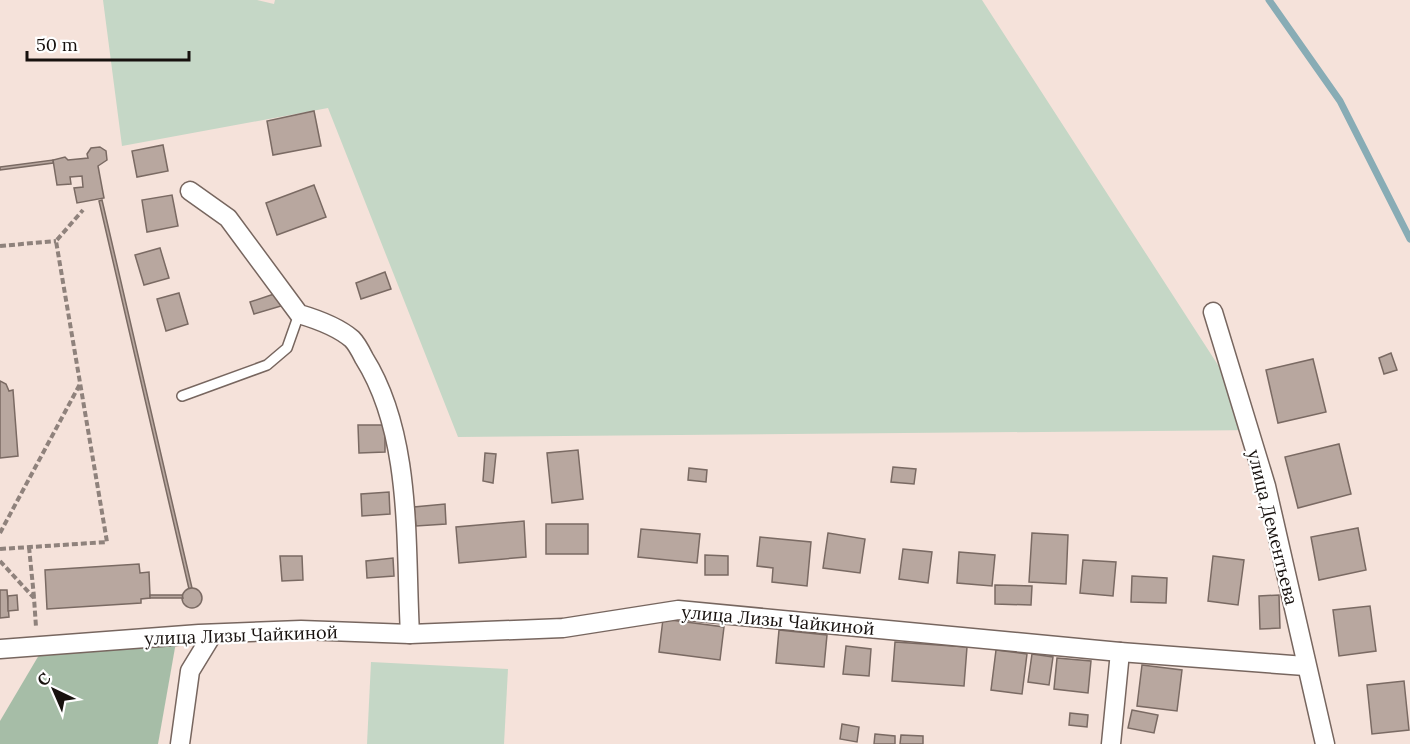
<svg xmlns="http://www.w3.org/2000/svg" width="1410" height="744" viewBox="0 0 1410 744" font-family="Lora,serif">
	<rect width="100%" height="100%" fill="#f5e2da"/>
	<g fill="#c5d7c6">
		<polygon points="103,0 257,0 274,4 275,0 982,0 1260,430 458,437 328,108 122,146"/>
		<polygon points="371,662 508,669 504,744 367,744"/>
	</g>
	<polygon fill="#a6bda7" points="176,642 158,744 0,744 0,721 39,655"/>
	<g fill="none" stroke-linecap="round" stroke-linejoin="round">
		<polyline stroke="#88acb5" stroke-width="7" points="1269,0 1340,101 1410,239"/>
	</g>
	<g fill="#b8a79f" stroke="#7a6a63" stroke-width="1.5">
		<polygon points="314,111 321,146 273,155 267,121"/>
		<polygon points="163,145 168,171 137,177 132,151"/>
		<polygon points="100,147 106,151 107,160 98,166 104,198 77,203 74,188 83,187 82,176 70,177 71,184 57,185 53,160 65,157 68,160 88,158 87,154 91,148"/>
		<polygon points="53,160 53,163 0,170 0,167"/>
		<polygon points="314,185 326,217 277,235 266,203"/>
		<polygon points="172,195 178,226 147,232 142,200"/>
		<polygon points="102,200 192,588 189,589 99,201"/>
		<polygon points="160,248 169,278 144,285 135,255"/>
		<polygon points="385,272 391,289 361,299 356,283"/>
		<polygon points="179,293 188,324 166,331 157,299"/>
		<polygon points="277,293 281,306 254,314 250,302"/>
		<polygon points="1391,353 1397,370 1384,374 1379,358"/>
		<polygon points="1313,359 1326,412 1278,423 1266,370"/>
		<polygon points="0,381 6,384 9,391 13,390 18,456 0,458"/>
		<polygon points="358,425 385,425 385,452 359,453"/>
		<polygon points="1339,444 1351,494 1298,508 1285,457"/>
		<polygon points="578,450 583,499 552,503 547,453"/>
		<polygon points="485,453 496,454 493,483 483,481"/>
		<polygon points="893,467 916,469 914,484 891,482"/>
		<polygon points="689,468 707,470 706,482 688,480"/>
		<polygon points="389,492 390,514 362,516 361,494"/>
		<polygon points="445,504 446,524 416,526 414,507"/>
		<polygon points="524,521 526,557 459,563 456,527"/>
		<rect x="546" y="524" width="42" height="30"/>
		<polygon points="1358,528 1366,570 1319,580 1311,537"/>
		<polygon points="641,529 700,534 697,563 638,557"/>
		<polygon points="828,533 865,539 860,573 823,568"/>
		<polygon points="1032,533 1068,535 1066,584 1029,582"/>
		<polygon points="760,537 811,542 807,586 772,582 773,568 757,566"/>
		<polygon points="903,549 932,552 928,583 899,579"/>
		<polygon points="959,552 995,555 992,586 957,583"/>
		<polygon points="705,555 728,556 728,575 705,575"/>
		<polygon points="280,556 302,556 303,580 282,581"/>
		<polygon points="1213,556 1244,560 1238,605 1208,601"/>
		<polygon points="393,558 394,576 367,578 366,561"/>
		<polygon points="1083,560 1116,562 1113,596 1080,593"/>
		<polygon points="139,564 140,573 149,572 150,595 150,598 141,599 141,603 47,609 45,570"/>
		<polygon points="1132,576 1167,578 1166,603 1131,602"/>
		<polygon points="995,585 1032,586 1031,605 995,604"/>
		<circle cx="192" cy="598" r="10"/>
		<polygon points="0,590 7,590 9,617 0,618"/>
		<polygon points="17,595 18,610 8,611 8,596"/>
		<polygon points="150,595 182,595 183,598 150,598"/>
		<polygon points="1279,595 1280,628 1260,629 1259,596"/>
		<polygon points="1370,606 1376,651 1339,656 1333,610"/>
		<polygon points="663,619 724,627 720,660 659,652"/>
		<polygon points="779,630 827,635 824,667 776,663"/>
		<polygon points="895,642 967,647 964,686 892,681"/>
		<polygon points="846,646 871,649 869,676 843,674"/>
		<polygon points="996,650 1027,654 1022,694 991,690"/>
		<polygon points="1032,654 1053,657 1049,685 1028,682"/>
		<polygon points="1057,658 1091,661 1088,693 1054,689"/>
		<polygon points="1142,665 1182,670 1177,711 1137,706"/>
		<polygon points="1404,681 1409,730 1372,734 1367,685"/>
		<polygon points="1132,710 1158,715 1154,733 1128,728"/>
		<polygon points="1070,713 1088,715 1087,727 1069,725"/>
		<polygon points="842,724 859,727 857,742 840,739"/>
		<polygon points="875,734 895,736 895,744 874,744"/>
		<polygon points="901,735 923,736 923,744 900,744"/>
	</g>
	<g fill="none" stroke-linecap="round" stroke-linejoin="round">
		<g stroke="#77665f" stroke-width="12">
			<polyline id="service" points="182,396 267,365 287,348 299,314"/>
		</g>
		<g stroke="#77665f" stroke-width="21">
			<g id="minor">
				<path d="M190 191 228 218 299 314C316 319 338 327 352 339 357 344 361 352 364 358 413 436 405 545 410 634"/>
				<polyline points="1213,312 1266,486 1325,744"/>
				<polyline points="0,649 199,634 301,630 410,634 563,628 678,610 1120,652 1305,666"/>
				<polyline points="180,744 190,671 212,635"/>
				<polyline points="1111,744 1120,652"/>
			</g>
		</g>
		<g stroke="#8f827c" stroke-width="4" stroke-dasharray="6 3" stroke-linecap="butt">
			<polyline points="0,246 56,241"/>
			<polyline points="0,533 80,384"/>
			<polyline points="29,547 34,597"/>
			<polyline points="0,549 107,542 56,241 83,210"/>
			<polyline points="0,561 34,598 36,627"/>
		</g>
		<use href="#service" stroke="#fff" stroke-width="9"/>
		<use href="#minor" stroke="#fff" stroke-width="18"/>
	</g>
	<g text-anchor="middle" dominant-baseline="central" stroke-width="4.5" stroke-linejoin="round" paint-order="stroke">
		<g font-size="18" fill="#17110e" stroke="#fff">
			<text transform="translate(1273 527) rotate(76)">улица Дементьева</text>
			<text transform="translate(778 620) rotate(5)">улица Лизы Чайкиной</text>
			<text transform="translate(241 635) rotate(-2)">улица Лизы Чайкиной</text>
		</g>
	</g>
	<g transform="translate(54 690) rotate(316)" stroke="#ffffff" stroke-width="4.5" paint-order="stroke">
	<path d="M0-4.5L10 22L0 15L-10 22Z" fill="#17110e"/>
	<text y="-9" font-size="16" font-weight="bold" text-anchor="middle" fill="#17110e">С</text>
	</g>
	<path d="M27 51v9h162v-9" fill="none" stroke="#17110e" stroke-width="3"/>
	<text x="36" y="51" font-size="18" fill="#17110e" stroke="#ffffff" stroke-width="4.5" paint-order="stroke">50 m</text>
</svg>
